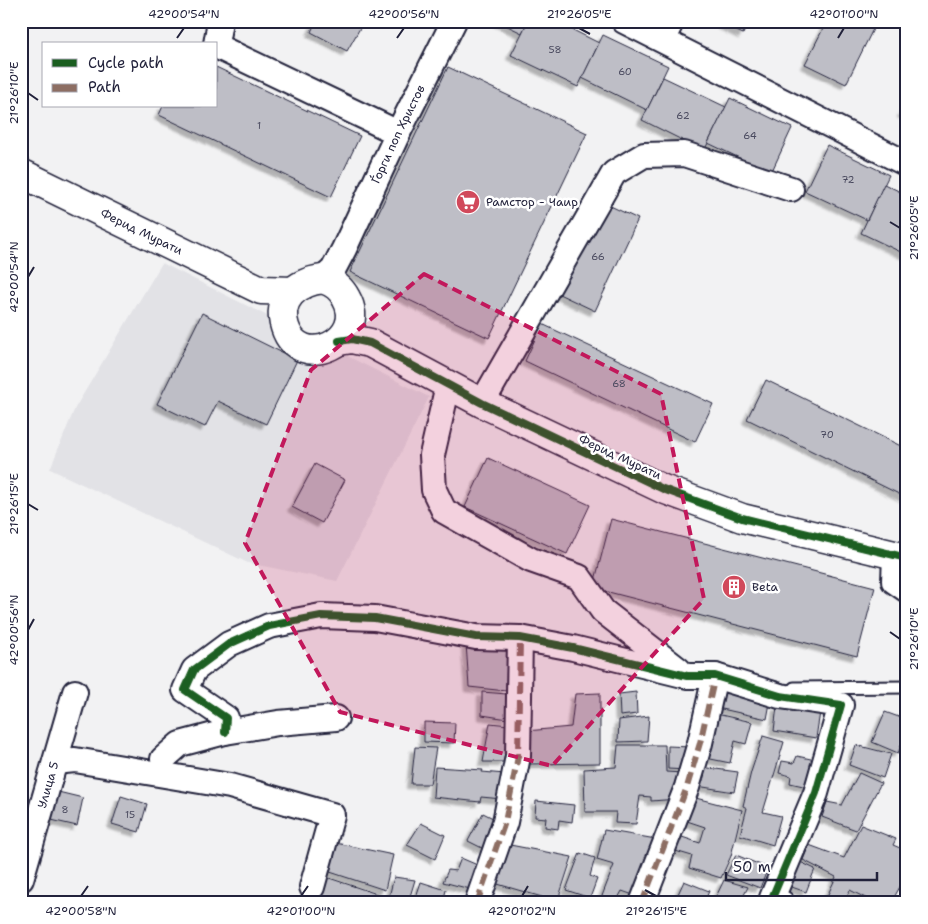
<svg xmlns="http://www.w3.org/2000/svg" width="928" height="924" viewBox="0 0 928 924" font-family="'Shantell Sans',sans-serif">
	<defs>
		<filter id="shadow"><feDropShadow dx="-4.5" dy="4.5" stdDeviation="1" flood-color="#0004"/></filter>
	</defs>
	<rect width="100%" height="100%" fill="#f2f2f3"/>
	<filter id="ink" filterUnits="userSpaceOnUse"><feTurbulence type="fractalNoise" baseFrequency=".02" numOctaves="2"/><feDisplacementMap in="SourceGraphic" scale="10" xChannelSelector="R" yChannelSelector="G"/><feConvolveMatrix kernelMatrix="1 2 1 2 8 2 1 2 1" color-interpolation-filters="sRGB"/></filter>
	<g filter="url(#ink)">
		<polygon fill="#e2e2e6" points="162,263 429,397 337,581 248,563 50,469 75,408"/>
		<g fill="#bebec6" stroke="#22223b" filter="url(#shadow)">
			<polygon points="316,21 364,21 347,51 311,32"/>
			<polygon points="497,21 528,21 522,33"/>
			<polygon points="528,21 555,21 599,43 578,87 511,55"/>
			<polygon points="716,21 749,21 743,34"/>
			<polygon points="827,21 877,21 846,84 805,64"/>
			<polygon points="603,35 668,66 647,110 582,78"/>
			<polygon points="216,67 360,136 331,197 159,115 163,106 216,106"/>
			<polygon points="448,67 587,133 489,338 350,272"/>
			<polygon points="663,77 726,107 704,151 642,120"/>
			<polygon points="730,98 792,128 771,173 708,143"/>
			<polygon points="907,103 907,115 902,113"/>
			<polygon points="827,145 889,175 867,220 805,191"/>
			<polygon points="884,184 907,195 907,255 861,233"/>
			<polygon points="602,202 638,219 595,311 559,294"/>
			<polygon points="202,313 297,360 266,424 218,401 205,427 157,404"/>
			<polygon points="542,324 713,404 695,442 525,361"/>
			<polygon points="766,380 907,449 907,498 747,419"/>
			<polygon points="488,458 590,505 567,554 465,507"/>
			<polygon points="315,464 345,480 322,523 292,507"/>
			<polygon points="611,519 875,587 857,656 593,588"/>
			<polygon points="466,643 507,649 506,691 469,687"/>
			<polygon points="718,689 770,703 767,719 713,707"/>
			<polygon points="482,692 507,694 508,719 482,715"/>
			<polygon points="636,692 637,714 620,716 619,694"/>
			<polygon points="600,693 600,763 525,764 526,731 571,727 575,694"/>
			<polygon points="777,706 820,712 816,738 774,731"/>
			<polygon points="885,712 907,720 907,729 898,753 872,742"/>
			<polygon points="712,713 752,722 746,744 735,741 730,763 701,757"/>
			<polygon points="649,716 647,741 618,742 619,720"/>
			<polygon points="424,722 455,723 454,743 424,742"/>
			<polygon points="490,723 509,725 504,762 483,762"/>
			<polygon points="763,736 784,742 763,812 781,816 773,845 740,835 747,808 743,806 751,772"/>
			<polygon points="618,745 665,745 666,772 683,773 678,799 651,801 651,797 640,796 636,824 615,823 616,812 585,812 584,769 616,767"/>
			<polygon points="856,745 891,754 883,778 849,765"/>
			<polygon points="668,746 690,747 687,770 668,769"/>
			<polygon points="415,747 436,748 430,784 411,784"/>
			<polygon points="797,756 820,761 812,788 790,783 791,776 779,773 782,761 794,763"/>
			<polygon points="435,767 483,770 482,772 505,774 502,799 481,797 480,802 433,797"/>
			<polygon points="701,767 738,772 734,792 697,786"/>
			<polygon points="859,773 881,783 856,830 822,817 827,802 842,805"/>
			<polygon points="54,791 83,798 77,826 47,819"/>
			<polygon points="121,796 147,804 139,832 112,824"/>
			<polygon points="688,796 742,810 731,856 721,878 689,868 692,856 672,850 676,835 700,843 705,827 684,820"/>
			<polygon points="536,801 574,805 572,822 559,820 558,829 545,827 546,818 535,817"/>
			<polygon points="483,813 501,822 488,851 468,841"/>
			<polygon points="421,823 445,835 435,859 407,845"/>
			<polygon points="861,825 896,839 893,845 907,851 907,874 891,903 875,903 850,890 843,903 824,903 836,877 803,860 809,845 844,858"/>
			<polygon points="604,830 656,839 639,897 622,891 616,902 602,896 614,865 597,860"/>
			<polygon points="331,842 393,855 385,890 327,871"/>
			<polygon points="505,844 572,857 557,903 541,903 542,897 494,883"/>
			<polygon points="580,853 595,858 590,876 597,879 590,898 566,890"/>
			<polygon points="736,855 768,868 760,888 726,875"/>
			<polygon points="461,858 482,867 474,890 443,882 448,870 456,871"/>
			<polygon points="794,859 815,869 806,892 786,885"/>
			<polygon points="323,876 377,894 375,903 314,903"/>
			<polygon points="394,877 415,880 408,903 393,903 388,901"/>
			<polygon points="724,880 748,887 740,903 713,903"/>
			<polygon points="684,881 709,891 704,903 674,903"/>
			<polygon points="421,882 446,890 443,903 414,903"/>
		</g>
		<g fill="none" stroke-linecap="round" stroke-linejoin="round">
			<g stroke="#22223b" stroke-width="15">
				<g id="lane">
					<polyline points="668,43 679,21"/>
					<polyline points="794,688 907,687"/>
				</g>
			</g>
			<g stroke="#22223b" stroke-width="28">
				<g id="street">
					<polyline points="624,21 907,164"/>
					<polyline points="216,44 220,21"/>
					<polyline points="216,46 398,133"/>
					<path id="s1" d="M323 279 333 270 344 249 398 133 454 21"/>
					<polyline points="448,385 432,455 434,490 444,511 531,560 579,577 603,611 679,670"/>
					<polyline points="482,403 614,173 644,155 684,154 791,189"/>
					<polyline points="895,555 894,581 907,590"/>
					<polyline points="225,732 226,718 185,690 194,670 229,644 269,626 321,616 375,618 476,637 520,638 573,648 687,676 715,676 780,696 841,705 816,793 772,898 782,903"/>
					<polyline points="163,759 180,744 225,732 278,723 336,718"/>
					<polyline points="55,762 75,760 230,786 332,815 312,887"/>
					<path id="s2" d="M21 879 75 692"/>
					<polyline points="477,903 505,822 518,756 520,638"/>
					<polyline points="642,903 687,787 700,743 715,676"/>
				</g>
			</g>
			<g stroke="#22223b" stroke-width="31">
				<g id="secondary">
					<path id="s3" d="M21 173 261 290 293 291"/>
					<path d="M323 279C334 283 341 288 346 298 370 340 300 374 285 327 276 299 297 282 323 279Z"/>
					<polyline points="339,341 352,339 370,343 482,403 663,489 742,518 907,558"/>
				</g>
			</g>
			<use href="#lane" stroke="#fff" stroke-width="11"/>
			<use href="#street" stroke="#fff" stroke-width="24"/>
			<use href="#secondary" stroke="#fff" stroke-width="28"/>
			<g stroke="#8d6e63" stroke-width="6" stroke-dasharray="12 6" stroke-linecap="butt">
				<polyline points="477,903 505,822 518,756 520,638"/>
				<polyline points="642,903 687,787 700,743 715,676"/>
			</g>
			<g stroke="#fff" stroke-width="11">
				<g id="cycleway">
					<polyline points="339,341 352,339 370,343 482,403 663,489 742,518 907,558"/>
					<polyline points="225,732 226,718 185,690 194,670 229,644 269,626 321,616 375,618 476,637 520,638 573,648 687,676 715,676 780,696 841,705 816,793 772,898 782,903"/>
				</g>
			</g>
			<use href="#cycleway" stroke="#1b5e20" stroke-width="8"/>
		</g>
	</g>
	<path fill="#c2185b" fill-opacity="0.2" stroke="#c2185b" stroke-width="4" stroke-dasharray="10 6" stroke-linejoin="round" d="M424 274 661 394 704 599 552 766 340 712 245 543 311 370Z"/>
	<path fill="none" stroke="#22223b" stroke-width="2" d="M579 28 590 34M177 38 184 28M397 38 404 28M838 38 844 28M28 93 38 100M890 222 900 228M28 277 34 267M28 504 38 510M28 630 34 619M890 632 900 639M645 890 656 896M81 896 88 886M301 896 308 886M522 896 528 886"/>
	<defs>
		<g id="supermarket-disc" transform="scale(1.25)"><circle r="9.5" fill="#d1495b" stroke="#fff"/><path d="M-6-5.5h2.5l.6 2H6L4.5 2H-2.5L-4.4-4H-6ZM-1.5 3.2a1.3 1.3 0 1 0 .1 0ZM3 3.2a1.3 1.3 0 1 0 .1 0Z" fill="#fff"/></g>
		<g id="building-disc" transform="scale(1.25)"><circle r="9.5" fill="#d1495b" stroke="#fff"/><path d="M-4-6H4V6H1V3H-1V6H-4ZM-2.5-4.3h1.7v1.8h-1.7ZM.8-4.3h1.7v1.8H.8ZM-2.5-1h1.7V.8h-1.7ZM.8-1h1.7V.8H.8Z" fill="#fff"/></g>
	</defs>
	<g fill-rule="evenodd">
		<use href="#supermarket-disc" x="468" y="202"/>
		<use href="#building-disc" x="734" y="587"/>
	</g>
	<g text-anchor="middle" dominant-baseline="central" stroke-width="5" stroke-linejoin="round" paint-order="stroke">
		<g font-size="10" fill="#49495e">
			<text x="555" y="49">58</text>
			<text x="625" y="71">60</text>
			<text x="683" y="115">62</text>
			<text x="259" y="125">1</text>
			<text x="750" y="135">64</text>
			<text x="848" y="179">72</text>
			<text x="598" y="256">66</text>
			<text x="619" y="383">68</text>
			<text x="827" y="434">70</text>
			<text x="65" y="809">8</text>
			<text x="130" y="814">15</text>
		</g>
		<g font-size="12" fill="#22223b" stroke="#fff">
			<text stroke="none"><textPath href="#s1" startOffset="164">Ѓорги поп Христов</textPath></text>
			<text stroke="none"><textPath href="#s3" startOffset="134">Ферид Мурати</textPath></text>
			<text transform="translate(620 457) rotate(25)">Ферид Мурати</text>
			<text stroke="none"><textPath href="#s2" startOffset="98">Улица 5</textPath></text>
		</g>
		<g font-size="12" fill="#22223b" stroke="#fff" text-anchor="start">
			<text x="486" y="202">Рамстор - Чаир</text>
			<text x="752" y="587">Beta</text>
		</g>
	</g>
	<rect width="928" height="924" fill="none" stroke="#fff" stroke-width="55"/>
	<rect x="42" y="42" width="175" height="65" fill="#ffffff" stroke="#a7a7b1"/>
	<rect x="52" y="59" width="25" height="8" fill="#1b5e20" stroke="#a7a7b1"/>
	<text x="88" y="68" font-size="15" fill="#22223b">Cycle path</text>
	<rect x="52" y="84" width="25" height="8" fill="#8d6e63" stroke="#a7a7b1"/>
	<text x="88" y="92" font-size="15" fill="#22223b">Path</text>
	<path d="M726 872v8h151v-8" fill="none" stroke="#22223b" stroke-width="2.5"/>
	<text x="733" y="872" font-size="15" fill="#22223b" stroke="#ffffff" stroke-width="4" paint-order="stroke">50 m</text>
	<rect x="28" y="28" width="872" height="868" fill="none" stroke="#22223b" stroke-width="2"/>
	<g font-size="12" text-anchor="middle" fill="#22223b">
		<text x="184" y="18">42°00'54"N</text>
		<text x="404" y="18">42°00'56"N</text>
		<text x="579" y="18">21°26'05"E</text>
		<text x="844" y="18">42°01'00"N</text>
		<text transform="translate(14 93) rotate(-90)" y="4">21°26'10"E</text>
		<text transform="translate(914 228) rotate(-90)" y="4">21°26'05"E</text>
		<text transform="translate(14 277) rotate(-90)" y="4">42°00'54"N</text>
		<text transform="translate(14 504) rotate(-90)" y="4">21°26'15"E</text>
		<text transform="translate(14 630) rotate(-90)" y="4">42°00'56"N</text>
		<text transform="translate(914 639) rotate(-90)" y="4">21°26'10"E</text>
		<text x="81" y="915">42°00'58"N</text>
		<text x="301" y="915">42°01'00"N</text>
		<text x="522" y="915">42°01'02"N</text>
		<text x="656" y="915">21°26'15"E</text>
	</g>
</svg>
